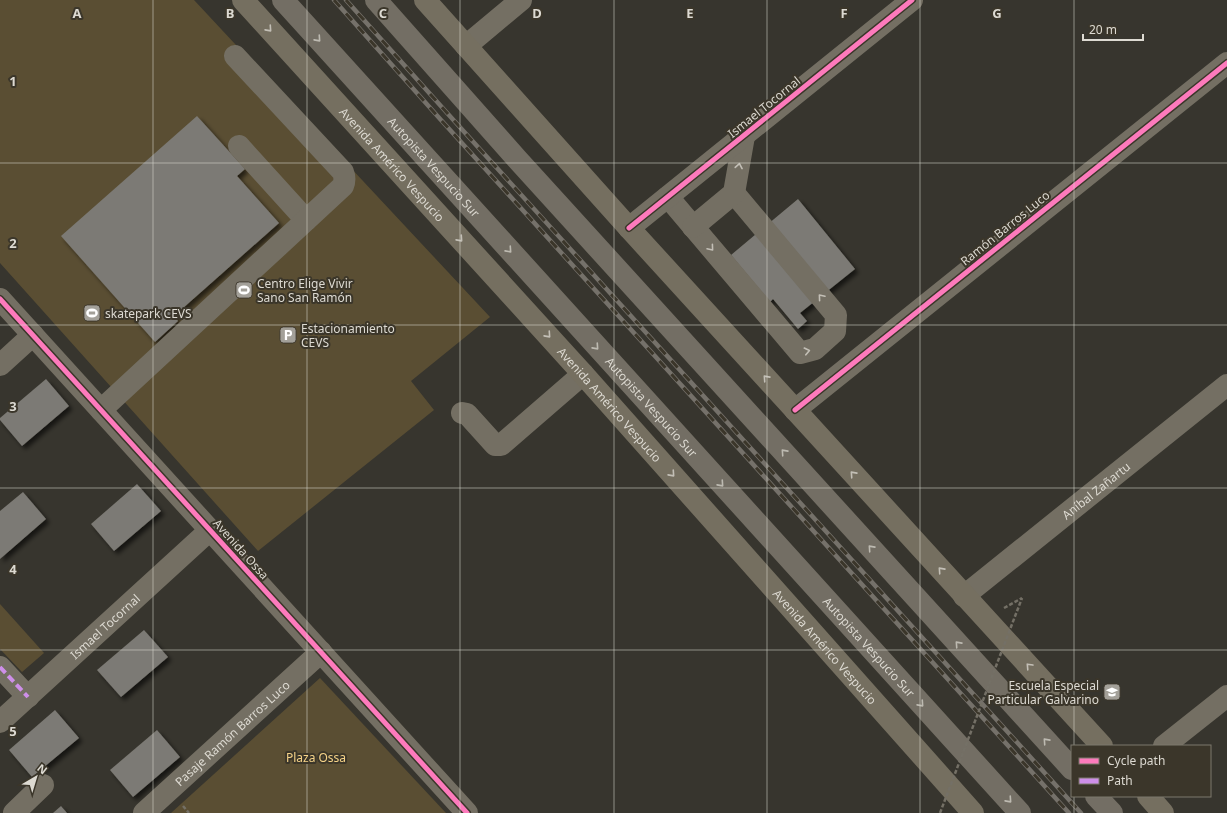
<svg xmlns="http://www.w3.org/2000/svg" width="1227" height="813" viewBox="0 0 1227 813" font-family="'Noto Sans',sans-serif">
	<defs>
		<filter id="shadow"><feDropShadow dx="3.5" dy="3.5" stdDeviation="2" flood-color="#0009"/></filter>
	</defs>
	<rect width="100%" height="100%" fill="#37352e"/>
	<g fill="#5a4e33">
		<polygon points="0,0 194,0 490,317 411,381 434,410 258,551 0,263"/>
		<polygon points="0,604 44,653 22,672 0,649"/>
		<polygon points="320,678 446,813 171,813"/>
	</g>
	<g fill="#7c7a74" filter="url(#shadow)">
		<polygon points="197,116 245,169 237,176 279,223 174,316 178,321 155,342 61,236"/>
		<polygon points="798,199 855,269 800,313 807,321 798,329 773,299 770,302 731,255"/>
		<polygon points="46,379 69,406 22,446 0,420 0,418"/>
		<polygon points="137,484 161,511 114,551 91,524"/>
		<polygon points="23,492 46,519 0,559 0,511"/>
		<polygon points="144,630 168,657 121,697 97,670"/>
		<polygon points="55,710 79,738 32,777 9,750"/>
		<polygon points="157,730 180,757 133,797 110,770"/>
		<polygon points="61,806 67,813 53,813"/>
	</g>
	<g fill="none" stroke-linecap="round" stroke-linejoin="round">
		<g stroke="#747066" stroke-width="2.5" stroke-dasharray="4 2" stroke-linecap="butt">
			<polyline points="1004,608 1022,598"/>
			<polyline points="183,806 189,813"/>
		</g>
		<g stroke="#746f63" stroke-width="22">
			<polyline points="466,46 521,0"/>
			<polyline points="239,146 306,220"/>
			<polyline points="668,197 800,353 815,349 835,331 836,315 734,193"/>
			<polyline points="693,227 734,193 744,136"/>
			<polyline points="629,228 912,0"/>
			<polyline points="0,299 467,813"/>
			<polyline points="0,365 33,335"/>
			<path d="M101 410 343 186C345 181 345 177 343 172L235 56"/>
			<polyline points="795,410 1227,63"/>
			<polyline points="462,413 467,414 495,445 501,445 583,374"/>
			<path id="s1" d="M964 596 1227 385"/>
			<polyline points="0,667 28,697"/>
			<path id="s2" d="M0 722 210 530"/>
			<polyline points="1164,746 1227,696"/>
			<polyline points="14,813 43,785"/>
			<path id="s3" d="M144 813 321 652"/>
		</g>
		<g stroke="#756f60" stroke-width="22">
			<path id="s4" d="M243 0 583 374 973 813"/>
			<polyline points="425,0 629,228 1102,746"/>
			<polyline points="1148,796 1163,813"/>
		</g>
		<g stroke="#736e64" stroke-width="22">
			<path id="s5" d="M283 0 1020 813"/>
			<polyline points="376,0 517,159 1072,769"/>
			<polyline points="1096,796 1112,813"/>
		</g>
		<g stroke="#75716a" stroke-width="4.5">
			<g id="rail">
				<polyline points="334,0 441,120 1069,813"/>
				<polyline points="346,0 448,114 1081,813"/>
			</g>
		</g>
		<use href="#rail" stroke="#3b362a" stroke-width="3" stroke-dasharray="9" stroke-linecap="butt"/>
		<polyline stroke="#747066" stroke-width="2.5" stroke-dasharray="4 2" stroke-linecap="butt" points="940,813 1022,598"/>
		<polyline stroke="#ce8fe9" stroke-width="4" stroke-dasharray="8 4" stroke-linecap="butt" points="0,667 28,697"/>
		<g stroke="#3b362a" stroke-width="8">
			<g id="cycleway">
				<polyline points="629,228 912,0"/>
				<polyline points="0,299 467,813"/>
				<polyline points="795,410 1227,63"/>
			</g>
		</g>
		<use href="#cycleway" stroke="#fd7abc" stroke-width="5"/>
	</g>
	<defs><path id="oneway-chevron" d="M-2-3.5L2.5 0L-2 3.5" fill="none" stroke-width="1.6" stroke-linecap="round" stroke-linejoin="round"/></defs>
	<g stroke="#c3bfb6">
		<use href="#oneway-chevron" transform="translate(269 29) rotate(48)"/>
		<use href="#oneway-chevron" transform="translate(739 166) rotate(-80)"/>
		<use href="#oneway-chevron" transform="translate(460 239) rotate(48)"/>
		<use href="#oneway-chevron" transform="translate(711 248) rotate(50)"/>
		<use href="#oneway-chevron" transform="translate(821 297) rotate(-130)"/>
		<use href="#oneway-chevron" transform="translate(548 335) rotate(48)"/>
		<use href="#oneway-chevron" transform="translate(807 351) rotate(-13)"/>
		<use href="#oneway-chevron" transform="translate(766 378) rotate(-132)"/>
		<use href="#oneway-chevron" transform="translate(672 474) rotate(48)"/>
		<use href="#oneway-chevron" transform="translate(853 474) rotate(-132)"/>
		<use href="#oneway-chevron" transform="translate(941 570) rotate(-132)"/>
		<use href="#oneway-chevron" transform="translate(1029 666) rotate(-133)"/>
	</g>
	<g stroke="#bdbab1">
		<use href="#oneway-chevron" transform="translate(318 39) rotate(48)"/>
		<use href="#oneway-chevron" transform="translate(509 250) rotate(48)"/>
		<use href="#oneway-chevron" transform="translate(596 347) rotate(48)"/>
		<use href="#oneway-chevron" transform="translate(784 452) rotate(-132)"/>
		<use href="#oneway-chevron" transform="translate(721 484) rotate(48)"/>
		<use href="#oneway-chevron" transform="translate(871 548) rotate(-132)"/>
		<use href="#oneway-chevron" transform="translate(958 644) rotate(-132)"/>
		<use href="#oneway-chevron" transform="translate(921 704) rotate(48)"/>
		<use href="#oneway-chevron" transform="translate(1046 741) rotate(-132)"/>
		<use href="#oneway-chevron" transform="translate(1009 800) rotate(48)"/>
	</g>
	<path fill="none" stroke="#dddad2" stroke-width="1" stroke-opacity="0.55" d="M153 0V813M307 0V813M460 0V813M614 0V813M767 0V813M920 0V813M1074 0V746M0 163H1227M0 325H1227M0 488H1227M0 650H1227M1074 796V813"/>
	<defs>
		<g id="stadium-square" transform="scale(0.9)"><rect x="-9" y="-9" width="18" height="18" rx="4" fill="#a3a099" stroke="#3b362a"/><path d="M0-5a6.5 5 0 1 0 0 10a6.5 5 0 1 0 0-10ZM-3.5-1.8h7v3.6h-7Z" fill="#fff"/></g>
		<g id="parking-square" transform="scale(0.9)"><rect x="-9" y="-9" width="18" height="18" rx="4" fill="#a3a099" stroke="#3b362a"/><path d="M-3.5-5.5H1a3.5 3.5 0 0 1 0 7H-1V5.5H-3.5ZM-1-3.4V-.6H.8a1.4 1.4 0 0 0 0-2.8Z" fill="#fff"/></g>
		<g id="school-square" transform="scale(0.9)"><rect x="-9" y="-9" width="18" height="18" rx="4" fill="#a3a099" stroke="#3b362a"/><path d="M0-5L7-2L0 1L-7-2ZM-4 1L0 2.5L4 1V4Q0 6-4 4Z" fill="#fff"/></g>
	</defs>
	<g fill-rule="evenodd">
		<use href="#stadium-square" x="244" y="290"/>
		<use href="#stadium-square" x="92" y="313"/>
		<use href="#parking-square" x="288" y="335"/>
		<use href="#school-square" x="1112" y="692"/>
	</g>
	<g text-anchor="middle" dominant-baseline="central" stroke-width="4" stroke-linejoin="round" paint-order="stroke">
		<g font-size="12" fill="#dddad2" stroke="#3b362a">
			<text transform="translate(764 107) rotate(-39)">Ismael Tocornal</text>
			<text stroke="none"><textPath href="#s4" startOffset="222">Avenida Américo Vespucio</textPath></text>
			<text stroke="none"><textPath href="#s5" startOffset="225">Autopista Vespucio Sur</textPath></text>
			<text transform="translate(1005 228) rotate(-39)">Ramón Barros Luco</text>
			<text stroke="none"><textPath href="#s4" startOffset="546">Avenida Américo Vespucio</textPath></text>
			<text stroke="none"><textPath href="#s5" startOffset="549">Autopista Vespucio Sur</textPath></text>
			<text stroke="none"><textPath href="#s1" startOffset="169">Aníbal Zañartu</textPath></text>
			<text transform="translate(241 549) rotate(48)">Avenida Ossa</text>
			<text stroke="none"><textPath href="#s2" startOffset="142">Ismael Tocornal</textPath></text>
			<text stroke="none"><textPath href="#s4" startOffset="870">Avenida Américo Vespucio</textPath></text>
			<text stroke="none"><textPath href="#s5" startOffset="873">Autopista Vespucio Sur</textPath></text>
			<text stroke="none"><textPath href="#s3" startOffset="119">Pasaje Ramón Barros Luco</textPath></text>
		</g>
		<g font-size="12" fill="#dddad2" stroke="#3b362a" text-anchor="start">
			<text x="257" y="283">Centro Elige Vivir<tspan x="257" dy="14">Sano San Ramón</tspan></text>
			<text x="105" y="313">skatepark CEVS</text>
			<text x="301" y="328">Estacionamiento<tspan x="301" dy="14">CEVS</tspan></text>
			<text x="1099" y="685" text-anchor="end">Escuela Especial<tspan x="1099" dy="14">Particular Galvarino</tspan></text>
		</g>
		<g font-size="12" fill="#f6d388" stroke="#3b362a">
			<text x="316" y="757">Plaza Ossa</text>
		</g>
	</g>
	<g font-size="13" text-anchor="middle" font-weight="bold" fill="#dddad2" stroke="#3b362a" stroke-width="4" stroke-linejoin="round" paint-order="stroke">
		<text x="77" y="18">A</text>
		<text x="230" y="18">B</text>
		<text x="383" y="18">C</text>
		<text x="537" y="18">D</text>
		<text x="690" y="18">E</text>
		<text x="844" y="18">F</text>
		<text x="997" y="18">G</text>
		<text x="13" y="86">1</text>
		<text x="13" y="248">2</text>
		<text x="13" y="411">3</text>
		<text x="13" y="574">4</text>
		<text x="13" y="736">5</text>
	</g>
	<rect x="1071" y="745" width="140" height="52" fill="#3b362a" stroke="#7c786d"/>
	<rect x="1079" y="758" width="20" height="6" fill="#fd7abc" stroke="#7c786d"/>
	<text x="1107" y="765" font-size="12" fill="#dddad2">Cycle path</text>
	<rect x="1079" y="778" width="20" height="6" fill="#ce8fe9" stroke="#7c786d"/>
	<text x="1107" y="785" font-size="12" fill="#dddad2">Path</text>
	<g transform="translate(36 777) rotate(38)" stroke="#3b362a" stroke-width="3" paint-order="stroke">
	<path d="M0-3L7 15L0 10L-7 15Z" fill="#dddad2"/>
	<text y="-6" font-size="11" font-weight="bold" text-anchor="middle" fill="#dddad2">N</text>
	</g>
	<path d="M1083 34v6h60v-6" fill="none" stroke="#dddad2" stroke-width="2"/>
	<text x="1089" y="34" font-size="12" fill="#dddad2" stroke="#3b362a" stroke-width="3" paint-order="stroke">20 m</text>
</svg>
